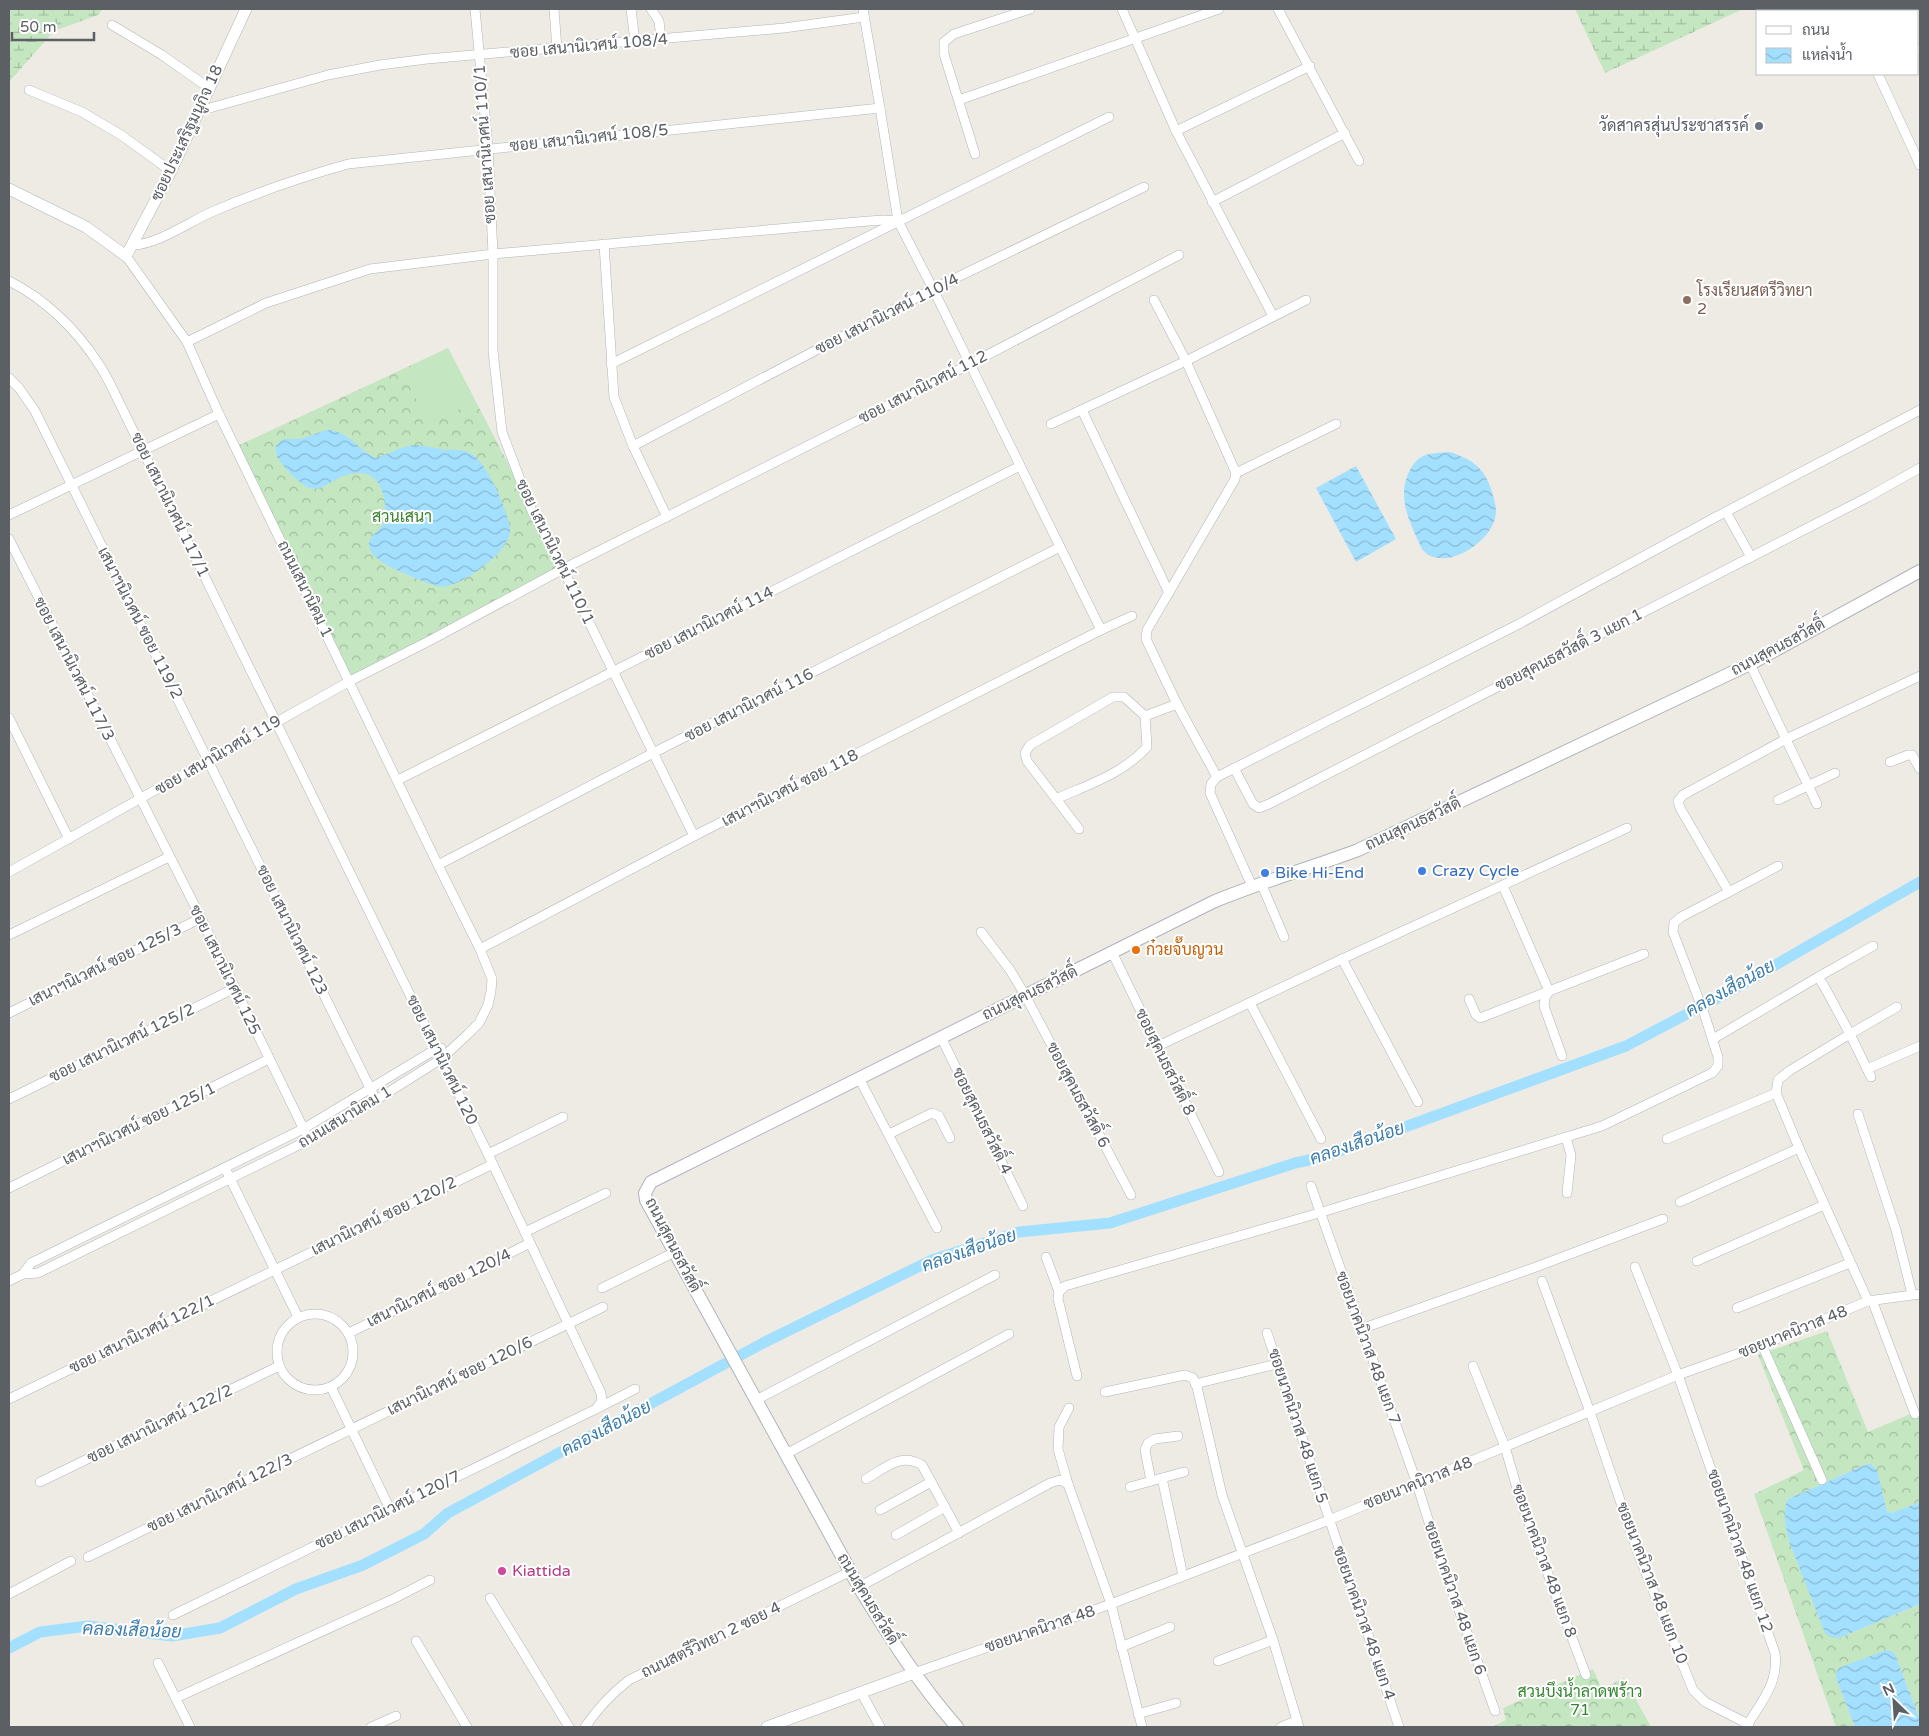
<svg xmlns="http://www.w3.org/2000/svg" width="1929" height="1736" viewBox="0 0 1929 1736" font-family="'Varela Round',Sarabun,sans-serif">
	<defs>
		<pattern id="forest-crowns" width="20" height="18" patternUnits="userSpaceOnUse" patternTransform="scale(1.25)"><rect width="20" height="18" fill="#c4e6c0"/><path d="M2 6a3 3 0 1 1 6 0M12 15a3 3 0 1 1 6 0" fill="none" stroke="#a2bea0"/></pattern>
		<pattern id="wetland-marsh" width="20" height="14" patternUnits="userSpaceOnUse" patternTransform="scale(1.25)"><rect width="20" height="14" fill="#c4e6c0"/><path d="M1 5h8M5 5V1M11 12h8M15 12V8" fill="none" stroke="#a2bea0"/></pattern>
		<pattern id="water-waves" width="16" height="10" patternUnits="userSpaceOnUse" patternTransform="scale(1.25)"><rect width="16" height="10" fill="#a3e0ff"/><path d="M0 5q4-4 8 0t8 0" fill="none" stroke="#88b9d2"/></pattern>
	</defs>
	<rect width="100%" height="100%" fill="#eeebe4"/>
	<g fill="url(#forest-crowns)">
		<polygon points="448,348 563,569 350,681 235,447"/>
		<path d="M1827 1331 1868 1432 1920 1410V1502L1891 1513 1887 1511 1874 1466 1867 1464 1788 1499C1787 1517 1786 1532 1792 1549L1839 1638 1920 1604V1720L1895 1654 1836 1678 1855 1727H1836L1754 1494 1804 1470 1758 1355Z"/>
		<polygon points="1593,1669 1602,1689 1624,1678 1651,1727 1492,1727 1506,1720 1503,1708"/>
	</g>
	<g fill="url(#wetland-marsh)">
		<polygon points="9,9 103,9 98,15 54,31 9,82"/>
		<polygon points="1575,9 1743,9 1605,73"/>
	</g>
	<polygon fill="#c4e6c0" points="448,348 475,401 429,425 402,371"/>
	<g fill="url(#water-waves)">
		<path d="M326 430C350 431 356 448 375 458 388 455 401 446 414 445 424 445 432 448 440 449 451 451 460 448 470 453 487 461 507 510 510 528 513 550 463 585 443 587 434 587 392 569 384 563 377 559 368 552 369 543 370 534 382 530 384 522 388 504 383 471 358 473 323 475 323 508 289 472 281 463 275 458 276 446L283 439H301Z"/>
		<path d="M1450 452C1471 459 1484 467 1491 489 1493 496 1496 504 1496 511 1496 541 1443 575 1422 549 1411 525 1397 500 1408 474 1411 468 1414 462 1420 458 1428 452 1441 453 1450 452Z"/>
		<polygon points="1356,466 1396,539 1356,562 1316,488"/>
		<path d="M1867 1464H1871L1877 1470 1887 1511 1891 1513 1920 1502V1604L1839 1638 1831 1637 1825 1633 1792 1549C1787 1537 1781 1510 1788 1499Z"/>
		<polygon points="1886,1650 1891,1651 1895,1654 1920,1720 1920,1727 1855,1727 1836,1678 1836,1673 1839,1668"/>
	</g>
	<g fill="none" stroke-linecap="round" stroke-linejoin="round">
		<polyline stroke="#a3e0ff" stroke-width="11" points="9,1648 40,1632 88,1626 172,1636 220,1628 296,1589 363,1565 424,1534 448,1513 763,1343 932,1260 1019,1232 1110,1223 1295,1163 1323,1157 1626,1046 1723,995 1920,882"/>
		<g stroke="#b1b5b9" stroke-width="10">
			<g id="minor">
				<polyline points="475,9 488,148 493,254 493,351 502,432 532,511 563,569 694,836"/>
				<polyline points="554,9 557,49"/>
				<polyline points="631,9 635,41"/>
				<polyline points="651,9 659,21 661,39"/>
				<polyline points="863,9 880,108 898,221 933,289 1101,630"/>
				<polyline points="1122,9 1176,131 1273,316"/>
				<polyline points="1278,9 1359,161"/>
				<polyline points="1850,9 1851,11"/>
				<polyline points="112,25 162,55 209,88"/>
				<polyline points="1918,50 1920,49"/>
				<polyline points="1878,74 1920,165"/>
				<polyline points="29,90 82,112 121,135 171,171"/>
				<polyline points="959,100 1219,9"/>
				<polyline points="199,111 328,75 380,65 427,59 784,28 864,17"/>
				<polyline points="1176,131 1310,66"/>
				<polyline points="975,154 944,54 944,42 954,34 1030,9"/>
				<polyline points="1212,202 1345,133"/>
				<polyline points="604,244 614,397 633,446 667,517"/>
				<path d="M133 245C159 244 190 221 214 211 258 192 302 177 348 164L880 108"/>
				<path d="M9 281C45 299 76 329 98 363 106 374 112 388 118 400L488 1154 601 1393 602 1401 596 1409 173 1615"/>
				<polyline points="1154,300 1186,361 1236,473 1235,479 1147,630 1146,639 1177,704 1217,777"/>
				<polyline points="187,342 266,303 370,269 493,254 869,221 884,220 898,221"/>
				<polyline points="611,364 1109,117"/>
				<polyline points="9,378 19,388 35,411 376,1100"/>
				<polyline points="1082,410 1169,593"/>
				<polyline points="1051,424 1186,361 1306,300"/>
				<polyline points="633,446 933,289 1144,187"/>
				<polyline points="1236,473 1336,424"/>
				<polyline points="1726,512 1751,557"/>
				<polyline points="9,515 219,414"/>
				<polyline points="9,539 201,918 309,1140"/>
				<polyline points="1750,664 1817,804"/>
				<polyline points="9,718 69,839"/>
				<polyline points="1890,762 1908,755 1912,755 1920,769"/>
				<polyline points="1234,768 1253,804 1259,808 1269,804 1868,497 1920,468"/>
				<polyline points="398,780 1020,466"/>
				<path d="M1056 799C1087 785 1123 774 1147 747L1145 716"/>
				<polyline points="1778,800 1835,773"/>
				<polyline points="1079,829 1027,761 1025,753 1030,745 1113,697 1124,697 1145,716 1177,704"/>
				<polyline points="438,865 653,753 1060,547"/>
				<polyline points="9,872 350,681 429,641 563,569 970,364 1179,255"/>
				<polyline points="1261,883 1284,937"/>
				<polyline points="1252,886 1210,793 1211,784 1217,777 1517,625 1714,518 1920,410"/>
				<polyline points="1503,886 1549,991"/>
				<polyline points="1729,892 1778,866"/>
				<polyline points="981,932 1010,970 1025,995 1131,1195"/>
				<polyline points="9,935 169,857"/>
				<polyline points="480,949 694,836 1101,630 1132,616"/>
				<polyline points="1112,952 1219,1172"/>
				<polyline points="1342,959 1418,1102"/>
				<polyline points="1818,977 1824,986 1850,1034 1789,1071 1778,1080 1776,1093 1799,1148 1868,1301"/>
				<polyline points="1549,991 1545,998 1544,1006 1562,1056"/>
				<polyline points="1469,999 1476,1015 1480,1018 1644,954"/>
				<polyline points="1250,1003 1321,1139"/>
				<polyline points="9,1013 201,918"/>
				<polyline points="941,1037 1023,1206"/>
				<polyline points="1713,1039 1818,977 1873,946"/>
				<polyline points="1158,1046 1342,959 1627,828"/>
				<polyline points="1867,1069 1920,1046"/>
				<polyline points="1871,1077 1850,1034 1897,1007"/>
				<polyline points="859,1078 937,1228"/>
				<polyline points="9,1099 235,988"/>
				<polyline points="1858,1114 1896,1230 1912,1294"/>
				<polyline points="889,1134 932,1113 939,1116 950,1138"/>
				<polyline points="1566,1138 1571,1155 1567,1193"/>
				<polyline points="1667,1139 1776,1093"/>
				<polyline points="488,1154 563,1117"/>
				<polyline points="225,1168 298,1317"/>
				<polyline points="1311,1186 1417,1484 1437,1548 1495,1711"/>
				<polyline points="9,1188 269,1059"/>
				<polyline points="1680,1202 1799,1148"/>
				<polyline points="525,1232 606,1193"/>
				<polyline points="1046,1257 1059,1292"/>
				<polyline points="1697,1261 1824,1205"/>
				<path d="M1635 1267 1678 1375 1775 1653C1779 1682 1762 1701 1748 1724"/>
				<polyline points="23,1274 31,1263 303,1129 436,1049 441,1048"/>
				<polyline points="9,1281 23,1274 38,1273 309,1140 376,1100 441,1059 468,1034 479,1023 488,1005 491,991 492,979 480,949 438,865 219,414 187,342 126,256"/>
				<polyline points="1542,1281 1590,1412 1638,1553 1693,1690 1705,1702 1748,1724 1749,1727"/>
				<polyline points="602,1288 675,1252"/>
				<polyline points="1872,1300 1915,1414"/>
				<polyline points="1737,1308 1850,1263"/>
				<circle cx="315" cy="1352" r="38"/>
				<polyline points="1361,1329 1536,1267 1663,1219"/>
				<polyline points="349,1333 530,1243"/>
				<polyline points="1267,1333 1399,1727"/>
				<polyline points="1762,1345 1822,1480"/>
				<polyline points="1473,1366 1505,1447 1522,1505 1586,1675"/>
				<polyline points="1077,1376 1058,1299 1059,1292 1065,1286 1319,1213 1602,1126 1712,1073 1718,1066 1718,1057 1704,1013 1673,932 1674,923 1681,917 1729,892 1680,808 1678,801 1683,795 1786,739 1920,676"/>
				<polyline points="1195,1384 1277,1364"/>
				<polyline points="331,1387 390,1509"/>
				<polyline points="1105,1392 1185,1375 1193,1378 1197,1387 1222,1495 1273,1640 1299,1727"/>
				<polyline points="9,1399 493,1164"/>
				<polyline points="756,1400 995,1275"/>
				<polyline points="598,1408 635,1389"/>
				<polyline points="1069,1408 1059,1427 1058,1449 1068,1484 1111,1604 1142,1727"/>
				<polyline points="786,1454 1009,1334"/>
				<polyline points="1162,1478 1184,1472"/>
				<path d="M866 1479C885 1468 901 1452 922 1465L959 1533"/>
				<polyline points="1151,1481 1145,1450 1148,1443 1155,1439 1178,1436"/>
				<polyline points="40,1482 279,1366"/>
				<polyline points="1130,1487 1162,1478 1183,1576"/>
				<polyline points="880,1510 931,1482"/>
				<polyline points="896,1535 945,1507"/>
				<polyline points="88,1557 603,1307"/>
				<polyline points="859,1587 1050,1483 1060,1480 1068,1484"/>
				<polyline points="9,1594 71,1561"/>
				<polyline points="490,1598 569,1727"/>
				<polyline points="416,1641 467,1727"/>
				<polyline points="1121,1647 1170,1627"/>
				<polyline points="1218,1661 1273,1640"/>
				<polyline points="158,1663 190,1727"/>
				<polyline points="914,1673 1111,1604 1329,1520 1678,1375 1762,1345 1868,1301 1920,1294"/>
				<polyline points="861,1692 880,1727"/>
				<polyline points="176,1698 393,1599 430,1580"/>
				<polyline points="1138,1714 1176,1703"/>
				<polyline points="371,1727 396,1716"/>
				<path d="M585 1727C598 1708 611 1694 629 1680L851 1571"/>
				<polyline points="1281,1727 1297,1720"/>
			</g>
		</g>
		<g stroke="#b1b5b9" stroke-width="12">
			<g id="tertiary">
				<polyline points="9,189 86,227 126,256 171,171 246,9"/>
				<polyline points="767,1727 914,1673"/>
			</g>
		</g>
		<g stroke="#b0b4b9" stroke-width="14">
			<path id="secondary" d="M957 1727C919 1684 889 1636 859 1587L646 1200 645 1193 651 1182 1213 902C1261 882 1310 868 1358 850L1750 664 1920 571"/>
		</g>
		<use href="#minor" stroke="#fff" stroke-width="9"/>
		<use href="#tertiary" stroke="#fff" stroke-width="11"/>
		<use href="#secondary" stroke="#fff" stroke-width="12"/>
	</g>
	<circle fill="#6b7280" stroke="#fff" stroke-width="2" cx="1759" cy="126" r="5"/>
	<circle fill="#8d6e63" stroke="#fff" stroke-width="2" cx="1687" cy="300" r="5"/>
	<g fill="#3f7fe0" stroke="#fff" stroke-width="2">
		<circle cx="1422" cy="871" r="5"/>
		<circle cx="1265" cy="873" r="5"/>
	</g>
	<circle fill="#e8710a" stroke="#fff" stroke-width="2" cx="1136" cy="950" r="5"/>
	<circle fill="#d1479c" stroke="#fff" stroke-width="2" cx="502" cy="1571" r="5"/>
	<g text-anchor="middle" dominant-baseline="central" stroke-width="4" stroke-linejoin="round" paint-order="stroke">
		<g font-size="16" fill="#5c6064" stroke="#fff">
			<text transform="translate(589 46) rotate(-5)">ซอย เสนานิเวศน์ 108/4</text>
			<text transform="translate(187 133) rotate(-65)">ซอยประเสริฐมนูกิจ 18</text>
			<text transform="translate(589 138) rotate(-6)">ซอย เสนานิเวศน์ 108/5</text>
			<text transform="translate(485 144) rotate(-94)">ซอย เสนานิเวศน์ 110/1</text>
			<text transform="translate(887 314) rotate(-27)">ซอย เสนานิเวศน์ 110/4</text>
			<text transform="translate(923 387) rotate(-27)">ซอย เสนานิเวศน์ 112</text>
			<text transform="translate(170 505) rotate(64)">ซอย เสนานิเวศน์ 117/1</text>
			<text transform="translate(555 552) rotate(64)">ซอย เสนานิเวศน์ 110/1</text>
			<text transform="translate(305 589) rotate(64)">ถนนเสนานิคม 1</text>
			<text transform="translate(140 623) rotate(63)">เสนาฯนิเวศน์ ซอย 119/2</text>
			<text transform="translate(709 623) rotate(-27)">ซอย เสนานิเวศน์ 114</text>
			<text transform="translate(1778 647) rotate(-28)">ถนนสุคนธสวัสดิ์</text>
			<text transform="translate(1569 650) rotate(-27)">ซอยสุคนธสวัสดิ์ 3 แยก 1</text>
			<text transform="translate(74 669) rotate(63)">ซอย เสนานิเวศน์ 117/3</text>
			<text transform="translate(749 705) rotate(-27)">ซอย เสนานิเวศน์ 116</text>
			<text transform="translate(218 755) rotate(-30)">ซอย เสนานิเวศน์ 119</text>
			<text transform="translate(790 788) rotate(-27)">เสนาฯนิเวศน์ ซอย 118</text>
			<text transform="translate(1413 824) rotate(-25)">ถนนสุคนธสวัสดิ์</text>
			<text transform="translate(292 930) rotate(64)">ซอย เสนานิเวศน์ 123</text>
			<text transform="translate(105 965) rotate(-26)">เสนาฯนิเวศน์ ซอย 125/3</text>
			<text transform="translate(225 970) rotate(64)">ซอย เสนานิเวศน์ 125</text>
			<text transform="translate(1030 993) rotate(-26)">ถนนสุคนธสวัสดิ์</text>
			<text transform="translate(122 1043) rotate(-26)">ซอย เสนานิเวศน์ 125/2</text>
			<text transform="translate(442 1060) rotate(64)">ซอย เสนานิเวศน์ 120</text>
			<text transform="translate(1165 1062) rotate(64)">ซอยสุคนธสวัสดิ์ 8</text>
			<text transform="translate(1078 1095) rotate(62)">ซอยสุคนธสวัสดิ์ 6</text>
			<text transform="translate(345 1117) rotate(-31)">ถนนเสนานิคม 1</text>
			<text transform="translate(982 1121) rotate(64)">ซอยสุคนธสวัสดิ์ 4</text>
			<text transform="translate(139 1124) rotate(-26)">เสนาฯนิเวศน์ ซอย 125/1</text>
			<text transform="translate(384 1216) rotate(-26)">เสนานิเวศน์ ซอย 120/2</text>
			<text transform="translate(673 1245) rotate(63)">ถนนสุคนธสวัสดิ์</text>
			<text transform="translate(439 1288) rotate(-26)">เสนานิเวศน์ ซอย 120/4</text>
			<text transform="translate(1793 1332) rotate(-22)">ซอยนาคนิวาส 48</text>
			<text transform="translate(142 1334) rotate(-26)">ซอย เสนานิเวศน์ 122/1</text>
			<text transform="translate(1368 1348) rotate(70)">ซอยนาคนิวาส 48 แยก 7</text>
			<text transform="translate(460 1376) rotate(-26)">เสนานิเวศน์ ซอย 120/6</text>
			<text transform="translate(160 1424) rotate(-26)">ซอย เสนานิเวศน์ 122/2</text>
			<text transform="translate(1298 1426) rotate(72)">ซอยนาคนิวาส 48 แยก 5</text>
			<text transform="translate(1418 1483) rotate(-22)">ซอยนาคนิวาส 48</text>
			<text transform="translate(220 1493) rotate(-26)">ซอย เสนานิเวศน์ 122/3</text>
			<text transform="translate(388 1510) rotate(-26)">ซอย เสนานิเวศน์ 120/7</text>
			<text transform="translate(1740 1551) rotate(71)">ซอยนาคนิวาส 48 แยก 12</text>
			<text transform="translate(1544 1561) rotate(70)">ซอยนาคนิวาส 48 แยก 8</text>
			<text transform="translate(1652 1583) rotate(69)">ซอยนาคนิวาส 48 แยก 10</text>
			<text transform="translate(1455 1598) rotate(71)">ซอยนาคนิวาส 48 แยก 6</text>
			<text transform="translate(868 1599) rotate(59)">ถนนสุคนธสวัสดิ์</text>
			<text transform="translate(1364 1623) rotate(71)">ซอยนาคนิวาส 48 แยก 4</text>
			<text transform="translate(1040 1629) rotate(-19)">ซอยนาคนิวาส 48</text>
			<text transform="translate(711 1640) rotate(-26)">ถนนสตรีวิทยา 2 ซอย 4</text>
		</g>
		<g font-size="16" fill="#5b616d" stroke="#fff" text-anchor="end">
			<text x="1749" y="126">วัดสาครสุ่นประชาสรรค์</text>
		</g>
		<g font-size="16" fill="#785e54" stroke="#fff" text-anchor="start">
			<text x="1697" y="291">โรงเรียนสตรีวิทยา<tspan x="1697" dy="18">2</tspan></text>
		</g>
		<g font-size="16" fill="#388433" stroke="#fff">
			<text x="402" y="517">สวนเสนา</text>
			<text x="1580" y="1692">สวนบึงน้ำลาดพร้าว<tspan x="1580" dy="18">71</tspan></text>
		</g>
		<g font-size="16" fill="#366cbe" stroke="#fff" text-anchor="start">
			<text x="1432" y="871">Crazy Cycle</text>
			<text x="1275" y="873">Bike Hi-End</text>
		</g>
		<g font-size="16" fill="#c56008" stroke="#fff" text-anchor="start">
			<text x="1146" y="950">ก๋วยจั๊บญวน</text>
		</g>
		<g font-size="16" fill="#b23c85" stroke="#fff" text-anchor="start">
			<text x="512" y="1571">Kiattida</text>
		</g>
		<g font-size="18" font-style="italic" fill="#3c7caa" stroke="#fff">
			<text transform="translate(1730 988) rotate(-29)">คลองเสือน้อย</text>
			<text transform="translate(1357 1143) rotate(-19)">คลองเสือน้อย</text>
			<text transform="translate(969 1250) rotate(-19)">คลองเสือน้อย</text>
			<text transform="translate(606 1428) rotate(-28)">คลองเสือน้อย</text>
			<text transform="translate(132 1630) rotate(2)">คลองเสือน้อย</text>
		</g>
	</g>
	<rect width="1929" height="1736" fill="none" stroke="#5c6064" stroke-width="20"/>
	<rect x="1756" y="10" width="162" height="65" fill="#ffffff" stroke="#bebfc1"/>
	<rect x="1766" y="26" width="25" height="8" fill="#ffffff" stroke="#bebfc1"/>
	<text x="1802" y="35" font-size="15" fill="#5c6064">ถนน</text>
	<rect x="1766" y="48" width="25" height="15" fill="url(#water-waves)" stroke="#bebfc1"/>
	<text x="1802" y="60" font-size="15" fill="#5c6064">แหล่งน้ำ</text>
	<g transform="translate(1894 1701) rotate(335)" stroke="#ffffff" stroke-width="4" paint-order="stroke">
	<path d="M0-4L9 19L0 12L-9 19Z" fill="#5c6064"/>
	<text y="-8" font-size="14" font-weight="bold" text-anchor="middle" fill="#5c6064">N</text>
	</g>
	<path d="M12 32v8h82v-8" fill="none" stroke="#5c6064" stroke-width="2.5"/>
	<text x="20" y="32" font-size="15" fill="#5c6064" stroke="#ffffff" stroke-width="4" paint-order="stroke">50 m</text>
</svg>
